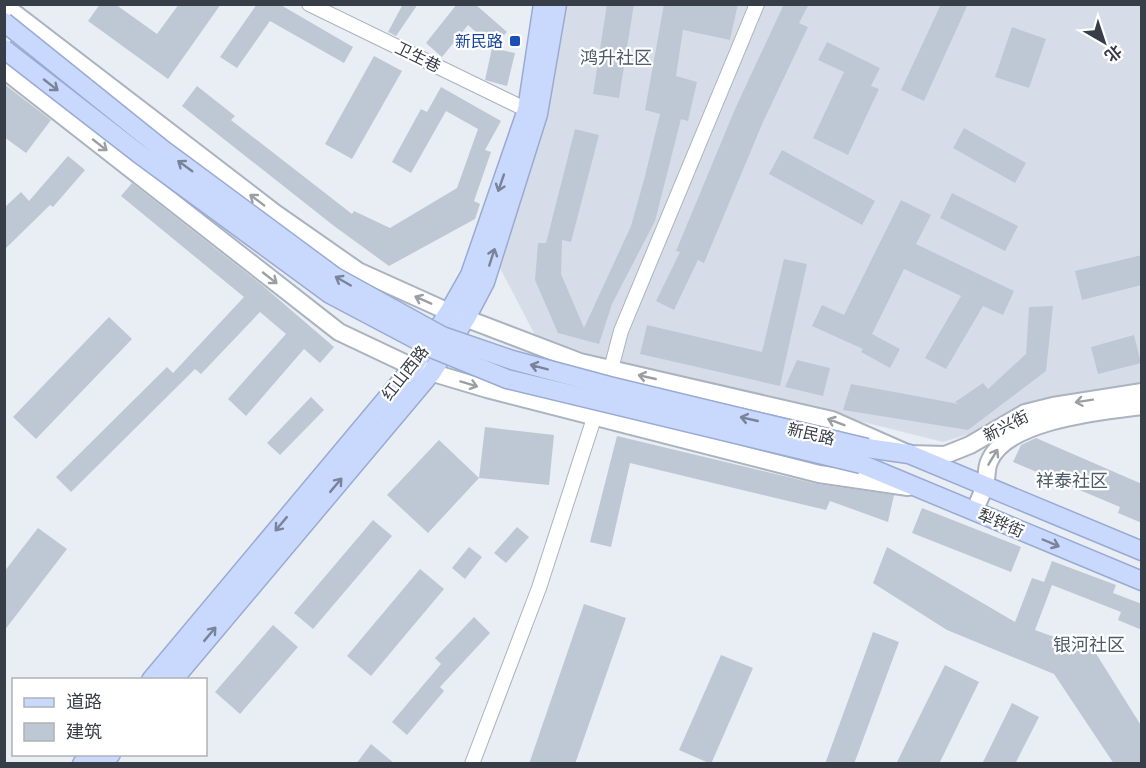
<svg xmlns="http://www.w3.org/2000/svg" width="1146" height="768" viewBox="0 0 1146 768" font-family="'DejaVu Sans','Noto Sans SC',sans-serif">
	<rect width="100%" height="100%" fill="#e9edf4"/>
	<polygon fill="#d7dde8" points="554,5 1141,5 1141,382 943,442 538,341 499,266"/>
	<g fill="#bec8d5">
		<polygon points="100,4 115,4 157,34 179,4 221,4 168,79 88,21"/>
		<polygon points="257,4 279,4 353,47 344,63 270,21 237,68 220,57"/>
		<polygon points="403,4 418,4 396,36 388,32"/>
		<polygon points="457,4 475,4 507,32 493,47 468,25 442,57 426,43"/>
		<polygon points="607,4 634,4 619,98 593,94"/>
		<polygon points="664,4 738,4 730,40 683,30 676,76 697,82 688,121 681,119 655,221 612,304 599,344 558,333 535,280 538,243 546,243 575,129 599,135 571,242 562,240 561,274 584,328 631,226 645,176 660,114 645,110"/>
		<polygon points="784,4 809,4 799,23 808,27 763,122 704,263 698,260 674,310 656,301 680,252 676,251 735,109"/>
		<polygon points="941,4 968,4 924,101 901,90"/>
		<polygon points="1012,27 1046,39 1029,88 995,77"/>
		<polygon points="827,42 880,68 871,86 879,89 848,155 813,138 844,72 818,60"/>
		<polygon points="492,48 515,53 507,86 485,80"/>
		<polygon points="374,56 402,71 352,159 325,144"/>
		<polygon points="4,84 51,120 26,153 4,137"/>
		<polygon points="197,86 235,116 231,120 352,214 354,211 390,228 457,188 478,129 446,111 411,173 392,162 421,109 427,112 441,87 501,121 485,150 491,152 474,201 480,204 475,219 389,266 334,226 182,106"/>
		<polygon points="964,128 1026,163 1015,183 953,148"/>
		<polygon points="782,150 875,201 862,225 769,174"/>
		<polygon points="68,156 85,170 53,207 50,205 4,250 4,208 21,192 29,201"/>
		<polygon points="132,183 262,285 334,347 320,363 304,349 246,416 228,399 286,334 260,312 201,374 195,369 71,492 56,477 167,367 173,373 244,297 121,196"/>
		<polygon points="952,193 1018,226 1005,251 940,218"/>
		<polygon points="901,200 931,215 916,244 1014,291 1003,315 983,306 946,369 925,358 961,296 904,269 872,334 900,349 890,368 861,352 863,349 812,326 822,305 844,315"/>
		<polygon points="1142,255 1142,285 1082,300 1075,271"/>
		<polygon points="784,259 807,264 780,386 640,354 647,325 762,352"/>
		<polygon points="1053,306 1046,371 968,430 843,410 851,384 959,404 955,402 983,383 988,389 1026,354 1029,307"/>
		<polygon points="109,317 132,339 36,439 13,417"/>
		<polygon points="1134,335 1141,363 1098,374 1091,347"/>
		<polygon points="797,360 830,368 823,396 785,387"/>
		<polygon points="311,397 324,410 280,455 267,443"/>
		<polygon points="485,427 554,435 549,485 479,478"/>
		<polygon points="617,436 817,484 894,495 888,522 830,501 826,510 630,463 611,547 590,542"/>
		<polygon points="1036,438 1142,484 1142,523 1118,513 1120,507 1013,462 1021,445"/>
		<polygon points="439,440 479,478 428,533 387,495"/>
		<polygon points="922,508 1021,547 1011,572 912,533"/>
		<polygon points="373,520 392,536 313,629 294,613"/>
		<polygon points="517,527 529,537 506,563 494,553"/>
		<polygon points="38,528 67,549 4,631 4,572"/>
		<polygon points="469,547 482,557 465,579 452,568"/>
		<polygon points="887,547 1015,622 1032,578 1044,582 1052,561 1116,585 1113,593 1142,604 1142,630 1118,620 1121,612 1052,585 1035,630 1095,652 1142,727 1142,764 1114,764 1054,674 947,630 873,583"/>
		<polygon points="420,569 444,589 371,676 347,656"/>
		<polygon points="584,604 626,618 575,764 529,764"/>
		<polygon points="474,617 490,633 440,687 444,691 407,735 392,722 441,664 435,658"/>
		<polygon points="273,625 298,647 240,714 215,692"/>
		<polygon points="873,632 899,642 854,764 825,764"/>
		<polygon points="721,655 753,668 711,764 679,750"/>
		<polygon points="945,665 979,682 939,764 896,764"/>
		<polygon points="1012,703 1039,717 1015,764 982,764"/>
		<polygon points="371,744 395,764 356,764"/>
	</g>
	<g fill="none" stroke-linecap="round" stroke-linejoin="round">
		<g stroke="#abb3bf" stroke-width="16">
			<g id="minor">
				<polyline points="309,4 527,110"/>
				<polyline points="611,369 621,331 757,4"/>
				<polyline points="472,764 539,588 595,415"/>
			</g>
		</g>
		<g stroke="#abb3bf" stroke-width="20">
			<g id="tertiary">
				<polyline points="4,5 275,213 358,271 449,312 580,362 832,420 909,454 945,455 970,445 1025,413 1053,406 1142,392"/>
				<polyline points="4,70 339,332 413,367 487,389 819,474 908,487"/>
				<path d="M974 511C978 503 982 494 985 485 987 478 986 469 989 462 1005 420 1102 411 1142 406"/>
			</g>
		</g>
		<g stroke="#99abd3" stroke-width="21">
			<g id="secondary">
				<polyline points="867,448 909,454 1142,551"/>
				<polyline points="861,464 1142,581"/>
				<polyline points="151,680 413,367 449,312 470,275 527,110 543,4"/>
				<polyline points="173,680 432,372 466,318 485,282 538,114 557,4"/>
				<polyline points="82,764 89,754"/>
				<polyline points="103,764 111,754"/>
			</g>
		</g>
		<use href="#minor" stroke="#fff" stroke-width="14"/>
		<use href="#tertiary" stroke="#fff" stroke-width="16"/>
		<use href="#secondary" stroke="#c9d8fd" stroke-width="18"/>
		<g stroke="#99abd3" stroke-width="21" stroke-linecap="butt">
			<g id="secondary-bridge">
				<polyline points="4,22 162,149 335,277 442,336 512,360 609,386 867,448"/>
				<polyline points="4,49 138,153 330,294 436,350 507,379 861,464"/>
			</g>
		</g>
		<use href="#secondary-bridge" stroke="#c9d8fd" stroke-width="18"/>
	</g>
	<defs><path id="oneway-shaft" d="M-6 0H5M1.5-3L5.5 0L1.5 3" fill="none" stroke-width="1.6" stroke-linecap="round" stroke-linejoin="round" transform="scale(1.5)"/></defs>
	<g stroke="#798399">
		<use href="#oneway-shaft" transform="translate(51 85) rotate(38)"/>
		<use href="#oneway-shaft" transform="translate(185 166) rotate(-144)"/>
		<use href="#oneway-shaft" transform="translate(501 183) rotate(109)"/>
		<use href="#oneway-shaft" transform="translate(492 257) rotate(-72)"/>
		<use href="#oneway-shaft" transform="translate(343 281) rotate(-150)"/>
		<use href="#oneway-shaft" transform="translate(539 367) rotate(-165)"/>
		<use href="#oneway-shaft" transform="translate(749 419) rotate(-167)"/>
		<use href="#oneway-shaft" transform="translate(336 485) rotate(-50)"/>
		<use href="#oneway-shaft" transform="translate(281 524) rotate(130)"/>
		<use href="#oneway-shaft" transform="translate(1051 543) rotate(23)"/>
		<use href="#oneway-shaft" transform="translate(210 634) rotate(-50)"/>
	</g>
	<g stroke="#9b9ea3">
		<use href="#oneway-shaft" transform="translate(100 145) rotate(38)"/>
		<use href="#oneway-shaft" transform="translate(257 200) rotate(-143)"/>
		<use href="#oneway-shaft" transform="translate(270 278) rotate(38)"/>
		<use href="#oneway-shaft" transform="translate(423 300) rotate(-156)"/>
		<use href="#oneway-shaft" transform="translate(647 377) rotate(-167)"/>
		<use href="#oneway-shaft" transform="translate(469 384) rotate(17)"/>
		<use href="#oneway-shaft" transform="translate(1084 401) rotate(171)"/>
		<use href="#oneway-shaft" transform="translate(836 422) rotate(-159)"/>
		<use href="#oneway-shaft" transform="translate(993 457) rotate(-59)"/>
	</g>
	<rect fill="#1a4fb4" stroke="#fff" stroke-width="2" x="509" y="35" width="12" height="12" rx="3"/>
	<g text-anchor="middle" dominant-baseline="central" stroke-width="4.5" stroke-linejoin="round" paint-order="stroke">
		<g font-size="16" fill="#164399" stroke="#fff" text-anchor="end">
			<text x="503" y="41">新民路</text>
		</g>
		<g font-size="16" fill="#373e47" stroke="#fff">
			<text transform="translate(418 57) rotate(26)">卫生巷</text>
			<text transform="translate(405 373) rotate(-52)">红山西路</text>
			<text transform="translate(1006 426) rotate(-27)">新兴街</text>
			<text transform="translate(811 434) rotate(13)">新民路</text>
			<text transform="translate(1001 523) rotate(23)">犁铧街</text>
		</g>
		<g font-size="18" fill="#4e5b6a" stroke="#fff">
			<text x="616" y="57">鸿升社区</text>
			<text x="1072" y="480">祥泰社区</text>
			<text x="1089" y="644">银河社区</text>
		</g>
	</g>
	<rect width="1146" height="768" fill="none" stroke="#373e47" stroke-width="12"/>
	<rect x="12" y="678" width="195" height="78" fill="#ffffff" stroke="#afb2b5" stroke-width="1.5"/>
	<rect x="24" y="698" width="30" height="9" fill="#c9d8fd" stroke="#afb2b5" stroke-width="1.5"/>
	<text x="66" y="708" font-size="18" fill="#373e47">道路</text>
	<rect x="24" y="723" width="30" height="18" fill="#bec8d5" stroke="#afb2b5" stroke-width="1.5"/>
	<text x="66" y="738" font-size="18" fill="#373e47">建筑</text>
	<g transform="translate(1104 42) rotate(141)" stroke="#ffffff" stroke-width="4.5" paint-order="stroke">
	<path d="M0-4.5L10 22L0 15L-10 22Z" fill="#373e47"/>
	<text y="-9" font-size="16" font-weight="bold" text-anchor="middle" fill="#373e47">北</text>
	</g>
</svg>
